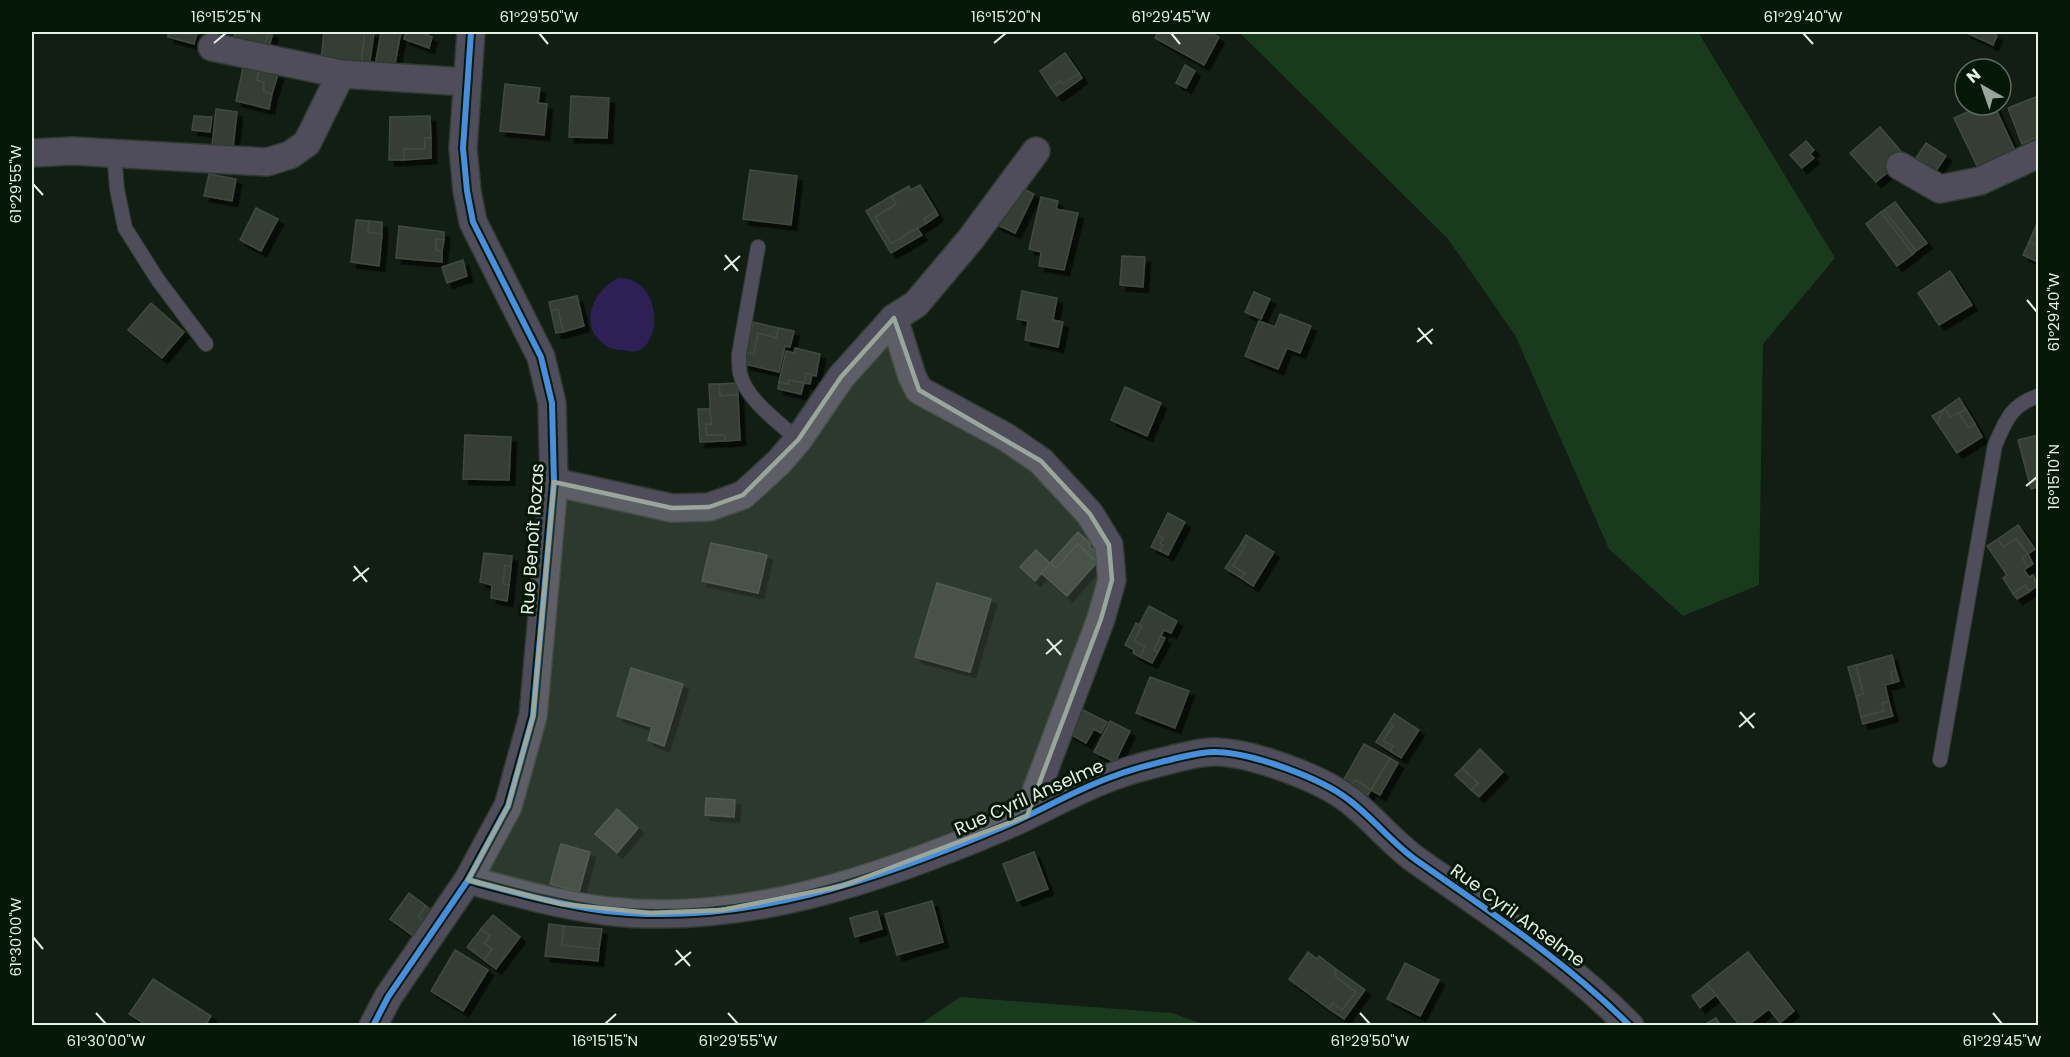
<svg xmlns="http://www.w3.org/2000/svg" width="2070" height="1057" viewBox="0 0 2070 1057" font-family="Poppins,sans-serif">
	<defs>
		<filter id="shadow"><feDropShadow dx="5.5" dy="5.5" stdDeviation="0" flood-color="#0009"/></filter>
	</defs>
	<rect width="100%" height="100%" fill="#121d13"/>
	<g fill="#193a1d">
		<polygon points="1239,32 1698,32 1835,258 1763,344 1759,585 1683,616 1609,549 1515,335 1448,239"/>
		<polygon points="960,997 1172,1013 1206,1025 919,1025"/>
	</g>
	<path fill="#2d2055" d="M618 278C656 275 666 335 640 350 635 353 628 351 622 350 613 350 608 348 601 342 579 322 594 290 618 278Z"/>
	<g fill="#343e35" stroke="#404a41" stroke-width="1.5" filter="url(#shadow)">
		<polygon points="168,32 190,34 191,32 197,32 194,44 168,37"/>
		<polygon points="235,32 269,32 265,44 251,41 249,51 232,45"/>
		<polygon points="269,32 273,32 267,55 249,51 251,41 265,44"/>
		<polygon points="324,32 365,32 361,66 321,60"/>
		<polygon points="365,32 374,33 369,67 361,66"/>
		<polygon points="381,32 401,32 394,69 375,66"/>
		<polygon points="406,32 426,32 425,34 432,37 429,48 404,39"/>
		<polygon points="1158,32 1208,32 1219,37 1204,65 1155,38"/>
		<polygon points="1965,32 1992,32 1997,36 1993,45"/>
		<polygon points="1065,53 1079,73 1063,84 1061,81 1051,88 1040,71"/>
		<polygon points="1185,65 1195,71 1186,88 1176,83"/>
		<polygon points="243,67 259,70 257,80 264,82 264,91 272,94 269,109 236,101"/>
		<polygon points="259,70 278,74 272,94 264,91 264,82 257,80"/>
		<polygon points="1079,73 1082,78 1057,96 1051,88 1061,81 1063,84"/>
		<polygon points="505,84 540,88 538,103 547,104 544,135 500,131"/>
		<polygon points="571,96 609,98 607,138 569,137"/>
		<polygon points="2038,96 2038,137 2022,144 2008,108"/>
		<polygon points="1983,105 1994,105 2017,155 1980,172 1954,118"/>
		<polygon points="216,109 237,112 233,148 212,145"/>
		<polygon points="194,116 212,117 210,132 192,130"/>
		<polygon points="430,116 431,138 425,138 425,149 404,149 404,160 389,160 390,117"/>
		<polygon points="1880,127 1906,157 1876,182 1850,153"/>
		<polygon points="425,138 431,138 431,158 404,160 404,149 425,149"/>
		<polygon points="1806,141 1814,150 1810,154 1814,158 1802,168 1790,155"/>
		<polygon points="1926,143 1946,156 1936,171 1916,158"/>
		<polygon points="750,170 797,176 791,225 743,219"/>
		<polygon points="209,174 236,179 232,201 204,196"/>
		<polygon points="1014,184 1034,194 1015,233 995,224"/>
		<polygon points="920,185 936,211 924,219 927,223 891,244 875,217 896,204 891,196 909,186 911,190"/>
		<polygon points="891,196 896,204 875,217 891,244 917,228 922,235 891,253 866,211"/>
		<polygon points="1041,197 1058,201 1056,209 1078,213 1064,270 1039,266 1041,252 1029,249"/>
		<polygon points="1895,202 1927,243 1916,251 1884,210"/>
		<polygon points="256,208 278,219 261,251 240,240"/>
		<polygon points="1884,210 1916,251 1913,254 1881,212"/>
		<polygon points="936,211 938,215 927,223 924,219"/>
		<polygon points="1881,212 1913,254 1897,266 1866,224"/>
		<polygon points="356,220 369,221 368,232 382,234 379,266 351,262"/>
		<polygon points="369,221 382,222 382,234 368,232"/>
		<polygon points="2038,221 2038,246 2029,242"/>
		<polygon points="399,226 444,232 444,240 436,239 436,250 442,251 442,262 396,258"/>
		<polygon points="436,239 444,240 442,251 436,250"/>
		<polygon points="2029,242 2038,246 2038,262 2023,255"/>
		<polygon points="1122,256 1145,257 1143,287 1120,285"/>
		<polygon points="463,260 467,276 447,283 442,267"/>
		<polygon points="1950,271 1972,305 1939,325 1918,293"/>
		<polygon points="1022,291 1057,298 1053,320 1063,322 1058,347 1025,340 1028,321 1017,319"/>
		<polygon points="1254,292 1270,299 1261,319 1245,312"/>
		<polygon points="577,296 584,326 563,332 558,309 551,311 549,302"/>
		<polygon points="151,303 184,332 162,358 128,330"/>
		<polygon points="558,309 563,332 556,333 551,311"/>
		<polygon points="1280,314 1311,326 1300,353 1287,348 1278,369 1245,356 1259,321 1275,327"/>
		<polygon points="753,322 779,328 776,338 758,333 754,354 746,353"/>
		<polygon points="779,328 794,331 790,347 785,346 779,372 744,364 746,353 754,354 758,333 776,338"/>
		<polygon points="795,348 820,354 816,376 806,373 804,383 789,380 788,384 779,382 786,351 794,353"/>
		<polygon points="806,373 812,375 810,384 804,383"/>
		<polygon points="789,380 804,383 801,394 778,389 779,382 788,384"/>
		<polygon points="737,383 738,395 720,396 719,384"/>
		<polygon points="709,384 719,384 720,396 738,395 740,440 725,441 725,435 706,435 706,424 711,424"/>
		<polygon points="1125,387 1161,403 1147,436 1111,420"/>
		<polygon points="1959,398 1966,409 1950,417 1945,408"/>
		<polygon points="1945,408 1950,417 1959,413 1969,428 1975,424 1982,437 1957,453 1937,423"/>
		<polygon points="698,409 710,409 711,424 706,424 706,435 725,435 725,441 700,442"/>
		<polygon points="1944,409 1937,423 1932,416"/>
		<polygon points="1966,409 1975,424 1969,428 1959,413"/>
		<polygon points="465,435 511,437 509,480 463,479"/>
		<polygon points="2038,435 2038,487 2031,489 2018,440"/>
		<polygon points="1168,513 1185,522 1168,555 1160,551 1163,545 1160,544 1163,538 1157,535"/>
		<polygon points="2018,525 2035,549 2028,554 2016,539 2003,547 1998,539"/>
		<polygon points="1078,532 1091,544 1089,546 1102,557 1097,562 1078,544 1056,568 1050,563"/>
		<polygon points="1157,535 1163,538 1160,544 1163,545 1160,551 1151,547"/>
		<polygon points="1246,535 1274,552 1253,586 1241,578 1245,573 1233,566 1245,546 1241,544"/>
		<polygon points="1998,539 2003,547 2016,539 2028,554 2022,558 2028,567 2024,570 2029,577 2033,575 2038,585 2029,592 2025,585 2013,594 2003,578 2007,575 1987,546"/>
		<polygon points="711,543 767,555 758,593 702,581"/>
		<polygon points="1078,544 1097,562 1067,596 1041,573 1050,563 1056,568"/>
		<polygon points="1241,544 1245,546 1233,566 1245,573 1241,578 1225,568"/>
		<polygon points="1036,550 1050,563 1035,581 1020,567"/>
		<polygon points="484,553 512,556 511,567 505,565 503,584 509,585 507,601 491,598 492,585 480,582"/>
		<polygon points="2028,554 2033,564 2028,567 2022,558"/>
		<polygon points="505,565 511,567 509,585 503,584"/>
		<polygon points="937,583 991,599 970,672 915,657"/>
		<polygon points="2025,585 2029,592 2017,599 2013,594"/>
		<polygon points="1149,606 1177,621 1171,633 1164,630 1154,650 1158,652 1152,663 1140,657 1145,646 1134,641 1142,626 1139,625"/>
		<polygon points="1136,623 1142,626 1134,641 1145,646 1140,657 1133,653 1134,650 1125,645"/>
		<polygon points="1161,636 1165,638 1158,652 1154,650"/>
		<polygon points="1892,655 1896,671 1891,672 1893,683 1885,685 1889,702 1882,703 1884,711 1861,717 1856,696 1863,694 1856,665"/>
		<polygon points="1856,665 1863,694 1856,696 1848,667"/>
		<polygon points="631,668 683,684 664,746 648,740 652,727 617,716"/>
		<polygon points="1896,671 1899,681 1893,683 1891,672"/>
		<polygon points="1150,677 1189,691 1175,728 1136,713"/>
		<polygon points="1889,702 1893,716 1863,724 1861,717 1884,711 1882,703"/>
		<polygon points="1081,709 1107,722 1101,733 1094,729 1086,743 1068,733"/>
		<polygon points="1394,714 1419,730 1401,758 1390,751 1393,746 1383,741 1393,725 1389,722"/>
		<polygon points="1110,721 1130,731 1115,762 1094,752"/>
		<polygon points="1389,722 1393,725 1383,741 1393,746 1390,751 1376,742"/>
		<polygon points="1364,744 1390,758 1371,790 1355,780 1352,786 1343,781"/>
		<polygon points="1480,749 1503,772 1479,797 1471,790 1478,783 1462,768"/>
		<polygon points="1390,758 1398,763 1380,795 1371,790"/>
		<polygon points="1462,768 1478,783 1471,790 1455,775"/>
		<polygon points="1355,780 1371,790 1368,795 1352,786"/>
		<polygon points="706,798 735,800 734,817 705,815"/>
		<polygon points="617,809 638,828 617,853 595,834"/>
		<polygon points="561,844 590,852 579,892 550,884"/>
		<polygon points="1034,852 1048,889 1017,901 1003,864"/>
		<polygon points="409,893 426,906 418,916 423,920 413,936 390,919"/>
		<polygon points="932,901 943,942 897,955 885,914"/>
		<polygon points="426,906 431,910 423,920 418,916"/>
		<polygon points="877,911 882,929 855,937 850,918"/>
		<polygon points="493,915 520,937 496,969 484,960 492,949 484,943 490,936 481,929"/>
		<polygon points="549,924 564,926 562,945 599,949 598,961 545,956"/>
		<polygon points="564,926 602,929 599,949 562,945"/>
		<polygon points="481,929 490,936 484,943 492,949 484,960 467,947"/>
		<polygon points="455,950 488,970 463,1011 431,991"/>
		<polygon points="1308,952 1317,959 1319,956 1336,969 1334,971 1336,973 1335,976 1356,992 1342,1010 1333,1003 1329,1009 1289,979"/>
		<polygon points="1748,952 1794,1011 1780,1023 1769,1009 1747,1026 1740,1026 1707,984"/>
		<polygon points="1405,963 1439,980 1420,1016 1387,999"/>
		<polygon points="1336,969 1365,990 1344,1019 1329,1009 1333,1003 1342,1010 1356,992 1335,976 1336,973 1334,971"/>
		<polygon points="153,979 211,1016 205,1026 148,1026 129,1014"/>
		<polygon points="1707,984 1716,995 1700,1008 1692,996"/>
		<polygon points="1716,1018 1721,1026 1702,1026"/>
	</g>
	<g fill="none" stroke-linecap="round" stroke-linejoin="round">
		<g stroke="#303a31" stroke-width="16">
			<g id="lane">
				<polyline points="114,153 117,189 125,228 158,280 206,344"/>
				<path d="M758 247 739 354C739 360 739 367 740 373 745 399 780 423 798 440"/>
				<path d="M1940 760 1995 445C2006 420 2011 405 2038 396"/>
			</g>
		</g>
		<g stroke="#303a31" stroke-width="30">
			<g id="street">
				<polyline points="212,47 341,74 467,82"/>
				<polyline points="32,153 73,151 267,162 290,155 307,143 341,74"/>
				<polyline points="1900,166 1940,189 1980,181 2038,154"/>
				<polyline points="894,318 912,376 919,390 1006,437 1041,461 1090,514 1109,545 1112,580 1101,619 1027,816"/>
				<polyline points="554,482 672,508 709,507 743,495 779,462 798,440 841,377 894,318 916,304 970,240 1036,151"/>
				<path d="M468 880C513 892 559 905 606 911 743 927 881 879 1005 826 1043 810 1078 788 1117 775 1135 768 1154 764 1173 759 1187 756 1202 751 1217 752 1252 753 1321 778 1349 800 1373 818 1392 843 1416 860 1490 912 1566 961 1630 1026"/>
				<polyline points="373,1026 388,997 468,880 508,806 533,716 554,482 552,403 541,357 473,222 467,191 463,148 471,32"/>
			</g>
		</g>
		<use href="#lane" stroke="#4e4d59" stroke-width="14"/>
		<use href="#street" stroke="#4e4d59" stroke-width="27"/>
		<g stroke="#051807" stroke-width="10">
			<g id="cycleway">
				<path d="M468 880C513 892 559 905 606 911 743 927 881 879 1005 826 1043 810 1078 788 1117 775 1135 768 1154 764 1173 759 1187 756 1202 751 1217 752 1252 753 1321 778 1349 800 1373 818 1392 843 1416 860 1490 912 1566 961 1630 1026"/>
				<polyline points="373,1026 388,997 468,880 508,806 533,716 554,482 552,403 541,357 473,222 467,191 463,148 471,32"/>
			</g>
		</g>
		<use href="#cycleway" stroke="#468fdf" stroke-width="6"/>
	</g>
	<path fill="#9aa69b" fill-opacity="0.2" stroke="#9aa69b" stroke-width="4.5" stroke-linejoin="round" d="M894 318 919 390 1041 461 1090 514 1109 545 1112 580 1101 619 1027 816 842 886 722 910 650 913 561 904 468 880 508 806 533 716 554 482 672 508 709 507 743 495 798 440 841 377Z"/>
	<path fill="none" stroke="#e4f0e4" stroke-width="2" d="M539 33 548 44M1171 33 1180 44M1803 33 1813 44M214 43 226 33M994 43 1006 33M33 184 43 195M725 255 738 271M724 270 740 256M2027 300 2037 312M1418 328 1432 344M1417 342 1433 329M2026 486 2037 477M354 566 367 582M353 581 369 568M1047 639 1061 655M1046 654 1062 640M1740 712 1754 728M1739 727 1755 713M33 937 43 949M676 950 690 966M675 965 691 952M96 1013 106 1024M728 1013 738 1024M1360 1013 1370 1024M1993 1013 2002 1024M605 1024 616 1014"/>
	<g text-anchor="middle" dominant-baseline="central" stroke-width="6" stroke-linejoin="round" paint-order="stroke">
		<g font-size="18" fill="#e4f0e4" stroke="#051807">
			<text transform="translate(532 539) rotate(-86)">Rue Benoît Rozas</text>
			<text transform="translate(1029 797) rotate(-24)">Rue Cyril Anselme</text>
			<text transform="translate(1518 915) rotate(36)">Rue Cyril Anselme</text>
		</g>
	</g>
	<rect width="2070" height="1057" fill="none" stroke="#051807" stroke-width="66"/>
	<g transform="translate(1983 87) rotate(320)"><circle r="28" fill="#051807" stroke="#5e6e5f" stroke-width="1.5"/>
	<path d="M0-4.5L10 22L0 15L-10 22Z" fill="#9aa69b"/>
	<text y="-9" font-size="16" font-weight="bold" text-anchor="middle" fill="#e4f0e4">N</text>
	</g>
	<rect x="33" y="33" width="2004" height="991" fill="none" stroke="#e4f0e4" stroke-width="2"/>
	<g font-size="15" text-anchor="middle" fill="#e4f0e4">
		<text x="226" y="22">16°15'25"N</text>
		<text x="539" y="22">61°29'50"W</text>
		<text x="1006" y="22">16°15'20"N</text>
		<text x="1171" y="22">61°29'45"W</text>
		<text x="1803" y="22">61°29'40"W</text>
		<text transform="translate(16 184) rotate(-90)" y="5">61°29'55"W</text>
		<text transform="translate(2054 312) rotate(-90)" y="5">61°29'40"W</text>
		<text transform="translate(2054 477) rotate(-90)" y="5">16°15'10"N</text>
		<text transform="translate(16 937) rotate(-90)" y="5">61°30'00"W</text>
		<text x="106" y="1046">61°30'00"W</text>
		<text x="605" y="1046">16°15'15"N</text>
		<text x="738" y="1046">61°29'55"W</text>
		<text x="1370" y="1046">61°29'50"W</text>
		<text x="2002" y="1046">61°29'45"W</text>
	</g>
</svg>
